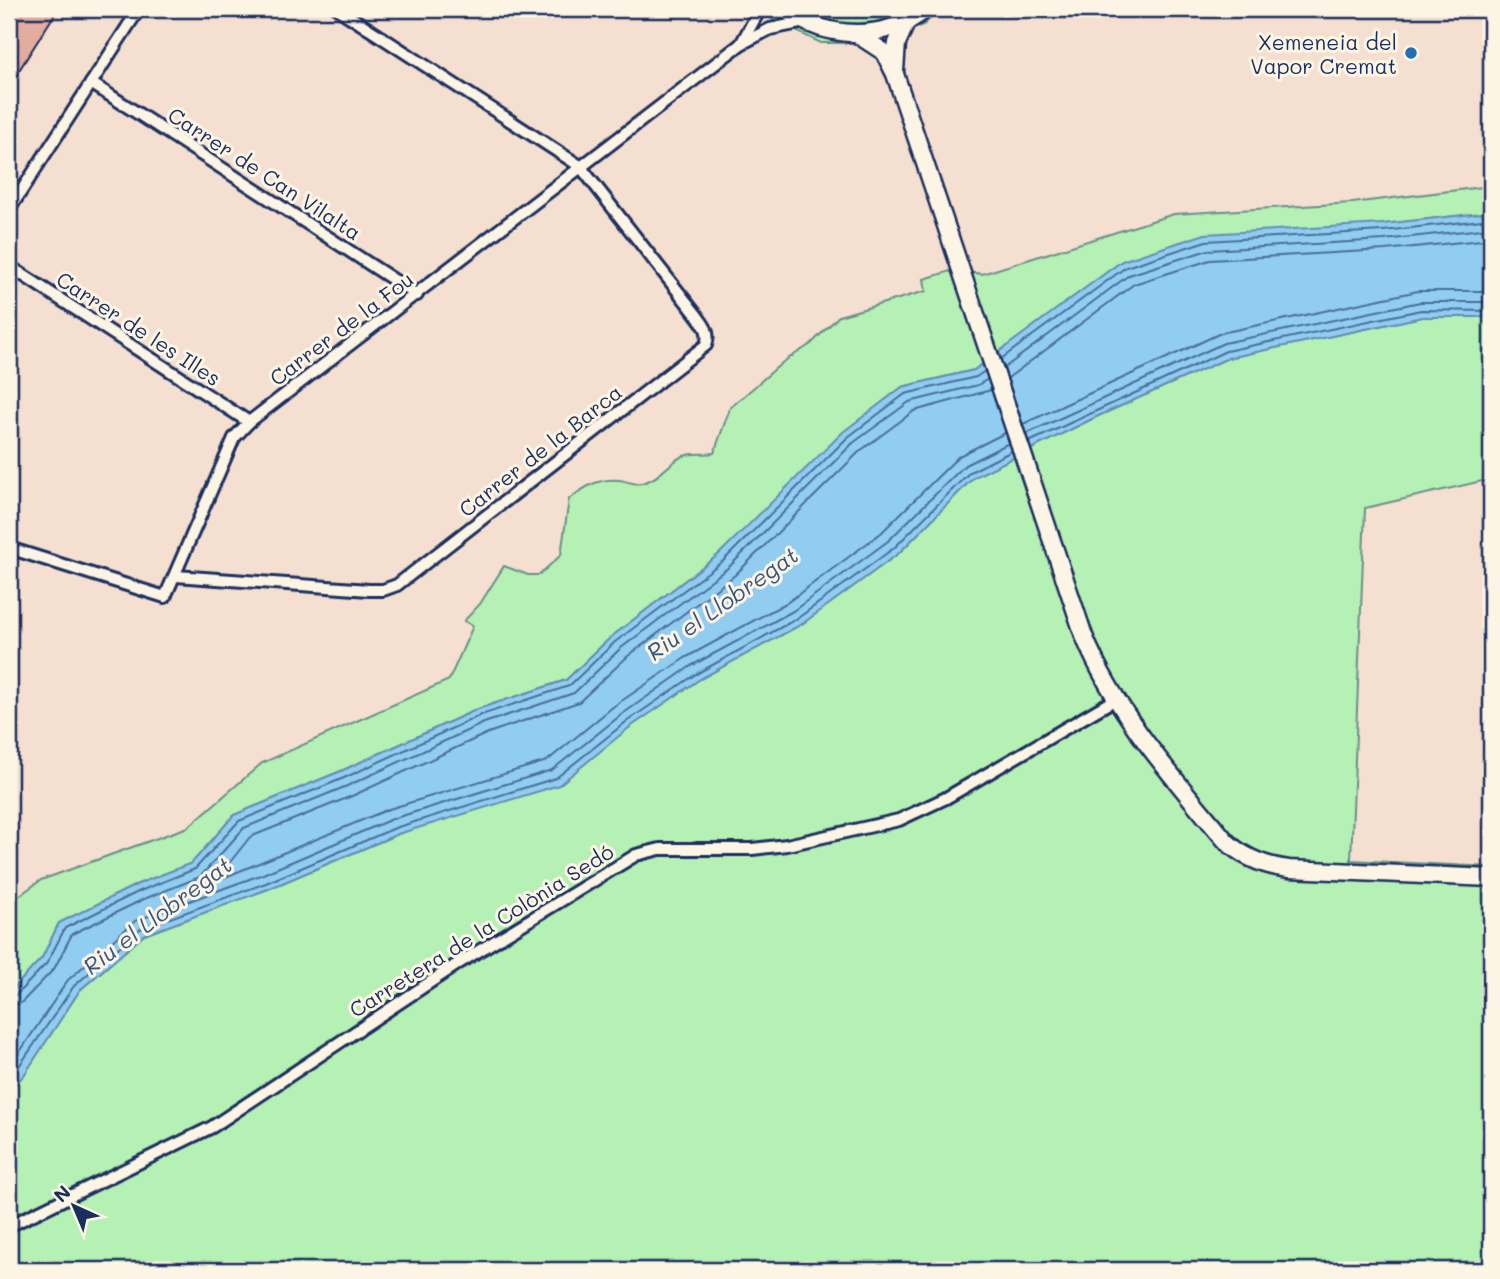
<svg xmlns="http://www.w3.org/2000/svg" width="1500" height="1279" viewBox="0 0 1500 1279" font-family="Mali,sans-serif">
	<rect width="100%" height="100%" fill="#f5dfd0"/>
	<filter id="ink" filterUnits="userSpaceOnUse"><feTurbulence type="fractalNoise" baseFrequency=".0143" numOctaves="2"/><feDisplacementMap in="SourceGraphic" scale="14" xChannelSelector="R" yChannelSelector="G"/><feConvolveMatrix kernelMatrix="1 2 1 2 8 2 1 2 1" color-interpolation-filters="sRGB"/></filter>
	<g filter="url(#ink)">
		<g fill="#b5f0b4" stroke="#689089" stroke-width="2">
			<polygon points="760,9 939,9 925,24 885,43 821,43 773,20"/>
			<path d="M1491 186V212L1383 224 1036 327 974 370 902 387 718 555 611 637 566 680 478 709 341 771 234 815 192 863 138 884 59 923 42 958 9 993V903L41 880 188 827 262 763 449 680 473 626 464 621 480 604 504 566 528 575H539L561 555 569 499C585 487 598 478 619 480 629 481 634 486 645 482 660 478 668 464 681 457 691 452 703 455 714 453L730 408 783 362 811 344 839 316 926 291 924 279 954 270 982 274 1174 214 1352 203Z"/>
			<polygon points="1422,317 1491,317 1491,479 1365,508 1351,860 1491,867 1491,1270 9,1270 9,1091 24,1075 80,990 144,935 268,889 398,834 630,727 700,679 802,624 899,553 974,477 1096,417 1228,358"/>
		</g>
		<polygon fill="#91cdf1" stroke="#628eb6" stroke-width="2" points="1491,212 1491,317 1422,317 1228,358 1096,417 974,477 899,553 802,624 700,679 630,727 559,785 398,834 268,889 144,935 80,990 24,1075 9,1091 9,993 42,958 59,923 138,884 192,863 234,815 341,771 478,709 566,680 611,637 718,555 843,432 902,387 974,370 1122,261 1205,234 1383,224"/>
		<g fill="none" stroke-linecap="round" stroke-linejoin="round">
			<g stroke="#4a6e99" stroke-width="2">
				<polyline points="1001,359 1126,267 1206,241 1383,231 1491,219"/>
				<polyline points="1004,368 1129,275 1208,250 1384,240 1491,228"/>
				<polyline points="1008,378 1134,284 1210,260 1385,250 1491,239"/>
				<polyline points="991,390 914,411 860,451 735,575 628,656 579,702 488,733 352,796 250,837 219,876 223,878 389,809 547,761 614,706 685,658 788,602 881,533 959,456 1005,433"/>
				<polyline points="1023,424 1221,333 1418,291 1491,291"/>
				<polyline points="1026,434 1224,343 1420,302 1491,302"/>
				<polyline points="1029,442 1226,351 1421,310 1491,311"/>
				<polyline points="9,997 16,995 47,963 65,928 140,891 195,869 239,821 344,778 481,715 569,686 615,642 723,561 848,437 905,394 976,377 985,371"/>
				<polyline points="9,1006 21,1003 54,969 72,934 144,899 200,877 244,828 347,786 484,723 574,693 621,648 729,567 853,443 909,402 978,385 988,379"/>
				<polyline points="9,1068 68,980 135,921 263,874 392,819 552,770 621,715 691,666 793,611 888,541 965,465 1009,443"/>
				<polyline points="9,1081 74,986 140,929 266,883 395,828 556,778 626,722 696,674 798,618 894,548 970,472 1012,451"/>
			</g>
		</g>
		<polygon fill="#e4ab9f" stroke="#1b2f5e" stroke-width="2" points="9,9 58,9 9,86"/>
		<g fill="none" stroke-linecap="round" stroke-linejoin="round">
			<g stroke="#1b2f5e" stroke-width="16">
				<g id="street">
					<polyline points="741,44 760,9"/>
					<polyline points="91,83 417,295"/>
					<polyline points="9,210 139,9"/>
					<polyline points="9,266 249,422"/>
					<polyline points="9,548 165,597 234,438 249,422 741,44 770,29 805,22"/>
					<path d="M176 576 369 590H383L397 585 706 345C711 331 703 324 695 313L580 166 338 9"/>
					<polyline points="9,1226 212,1127 459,963 636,855 660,849 752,849 787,845 899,820 946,798 1114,700"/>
				</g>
			</g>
			<g stroke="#1b2f5e" stroke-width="21">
				<g id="secondary">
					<path d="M785 9C826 40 885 42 926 9"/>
					<path d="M855 33 884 52 895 74 1084 636C1116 714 1172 776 1226 841 1244 858 1264 866 1289 869L1491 878"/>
					<polyline points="895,71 897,43 907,21"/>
				</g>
			</g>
			<use href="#street" stroke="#fcf5e5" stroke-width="10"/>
			<use href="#secondary" stroke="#fcf5e5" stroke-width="16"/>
		</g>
	</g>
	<circle fill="#1f6fb2" stroke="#fcf5e5" stroke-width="2.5" cx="1411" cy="53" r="7"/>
	<g text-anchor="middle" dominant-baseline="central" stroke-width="6" stroke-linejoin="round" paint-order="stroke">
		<g font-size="21" fill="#1b2f5e" stroke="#fcf5e5" text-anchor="end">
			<text x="1397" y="41">Xemeneia del<tspan x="1397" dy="24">Vapor Cremat</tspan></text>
		</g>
		<g font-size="21" fill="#1b2f5e" stroke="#fcf5e5">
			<text transform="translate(265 173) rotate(33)">Carrer de Can Vilalta</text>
			<text transform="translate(139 328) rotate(33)">Carrer de les Illes</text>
			<text transform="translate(341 328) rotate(-37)">Carrer de la Fou</text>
			<text transform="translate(540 450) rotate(-38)">Carrer de la Barca</text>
			<text transform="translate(481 930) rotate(-32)">Carretera de la Colònia Sedó</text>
		</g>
		<g font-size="23" font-style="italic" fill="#385683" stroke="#fcf5e5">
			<text transform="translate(722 603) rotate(-35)">Riu el Llobregat</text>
			<text transform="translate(157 915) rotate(-37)">Riu el Llobregat</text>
		</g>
	</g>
	<rect width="1500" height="1279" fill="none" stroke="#fcf5e5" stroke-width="35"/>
	<rect x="18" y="18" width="1465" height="1244" fill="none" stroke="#1b2f5e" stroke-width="2.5" filter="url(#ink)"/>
	<g transform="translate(74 1206) rotate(316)" stroke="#fcf5e5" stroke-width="5" paint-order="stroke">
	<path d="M0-5L12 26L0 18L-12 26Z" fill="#1b2f5e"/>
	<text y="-10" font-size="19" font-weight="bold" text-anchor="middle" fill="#1b2f5e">N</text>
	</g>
</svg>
